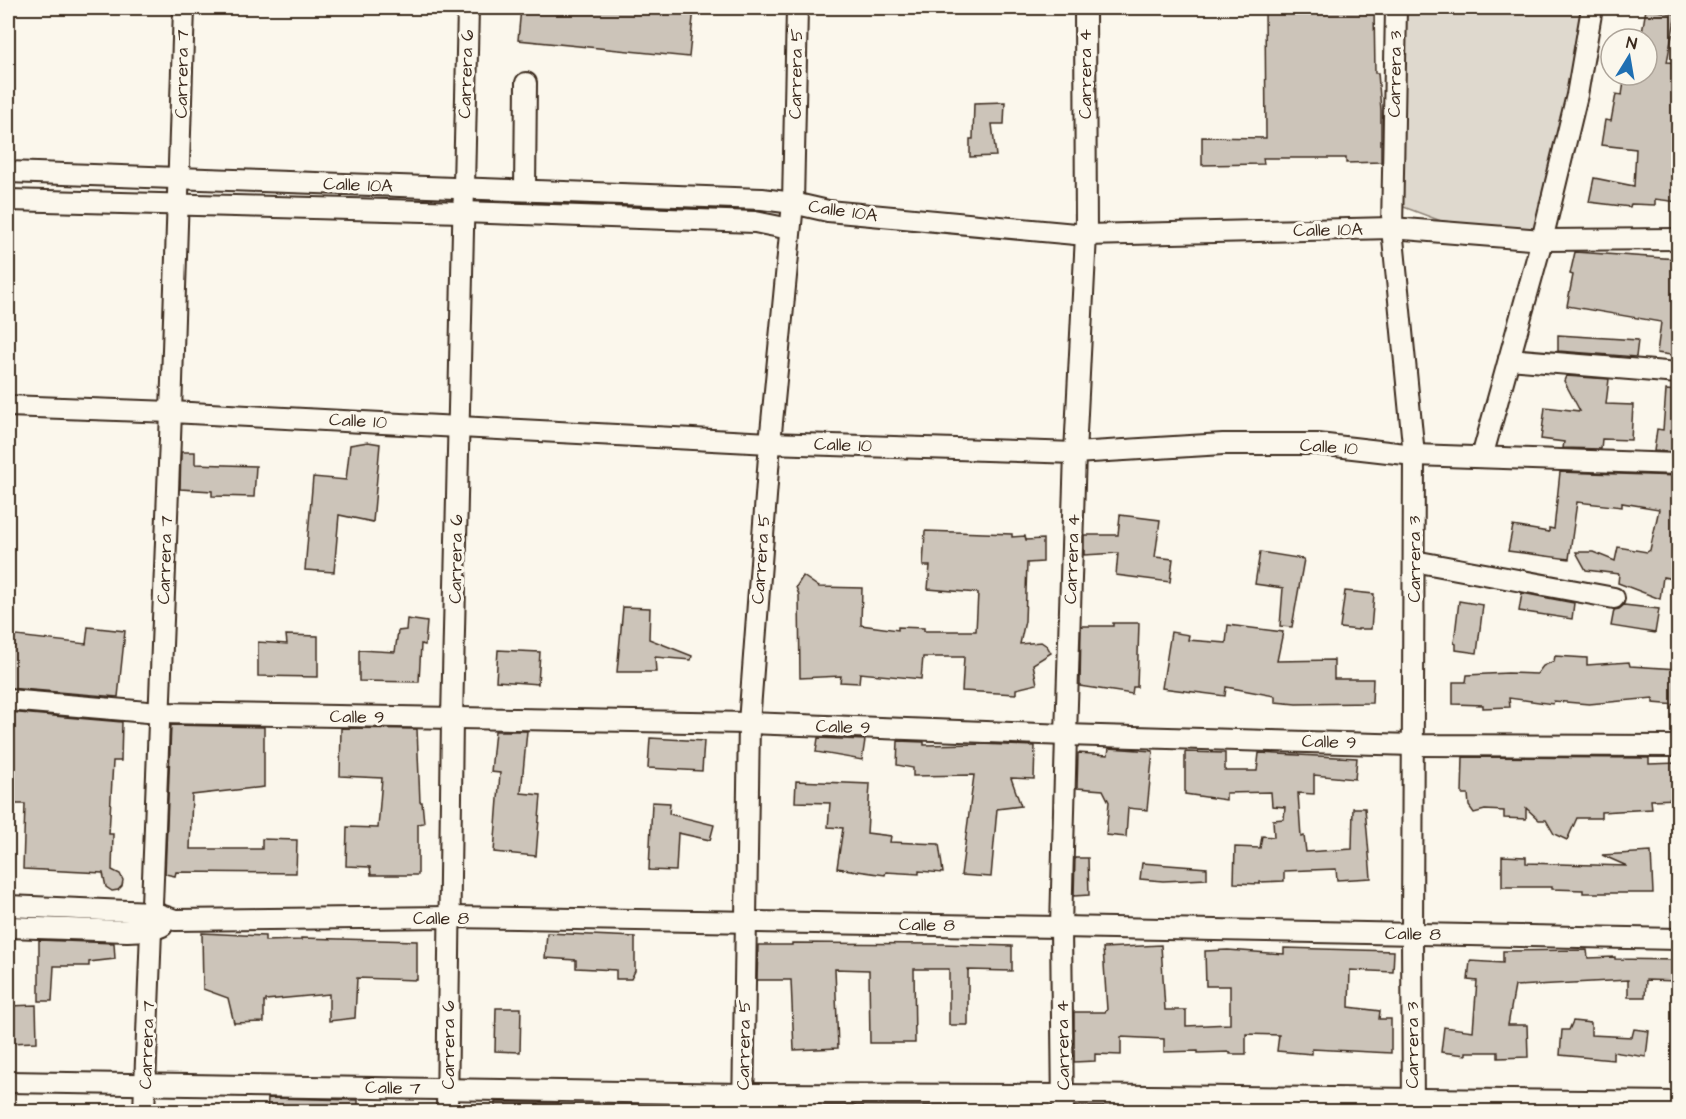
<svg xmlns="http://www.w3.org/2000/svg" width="1686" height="1119" viewBox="0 0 1686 1119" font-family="'Architects Daughter',sans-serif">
	<rect width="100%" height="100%" fill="#fbf7ec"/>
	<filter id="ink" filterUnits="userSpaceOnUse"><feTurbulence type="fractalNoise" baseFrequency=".0167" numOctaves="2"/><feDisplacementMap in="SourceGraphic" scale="12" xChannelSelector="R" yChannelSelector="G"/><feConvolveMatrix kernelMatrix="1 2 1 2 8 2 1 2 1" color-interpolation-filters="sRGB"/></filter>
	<g filter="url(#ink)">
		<polygon fill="#dfd9ce" stroke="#8d8276" stroke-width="1.5" points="1401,8 1582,8 1572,89 1538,235 1441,221 1401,206"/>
		<g fill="#ccc4b9" stroke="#3b2a1e" stroke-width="1.5">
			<polygon points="521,8 694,8 689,57 518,40"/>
			<polygon points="1265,8 1374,8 1375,73 1378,73 1381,110 1381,162 1346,163 1346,158 1263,158 1264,164 1202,165 1202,137 1266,138"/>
			<polygon points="1646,9 1676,14 1667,62 1678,63 1678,202 1655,199 1655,205 1631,204 1630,207 1589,202 1594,178 1634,186 1636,149 1601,145 1605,120 1611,121 1616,94 1622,95 1625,75 1647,75 1647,39 1641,39"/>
			<polygon points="1005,102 1004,124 992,124 996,156 970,157 970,139 973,139 974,103"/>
			<polygon points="1575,252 1678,259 1678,356 1657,353 1661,322 1567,306 1573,275 1570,274"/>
			<polygon points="1558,335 1638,340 1636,357 1558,351"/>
			<polygon points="1566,376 1609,379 1606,404 1633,405 1631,440 1602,439 1601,449 1563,448 1564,442 1541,439 1545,407 1580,411 1564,381"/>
			<polygon points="1666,390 1678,391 1678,452 1654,451 1657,429 1663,430"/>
			<polygon points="368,442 380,444 373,522 339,515 334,572 305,570 313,477 346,480 350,445"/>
			<polygon points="181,452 195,452 195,464 256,466 254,497 212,496 212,491 180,489"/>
			<polygon points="1560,472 1678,476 1678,580 1663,577 1660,599 1618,583 1619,574 1586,570 1576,552 1593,552 1615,561 1618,547 1647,552 1650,550 1659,509 1622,503 1622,507 1577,502 1569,559 1508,551 1513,526 1549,532 1549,528 1554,529"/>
			<polygon points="1120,515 1160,520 1155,557 1173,559 1170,582 1116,575 1118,553 1084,555 1084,535 1118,535"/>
			<polygon points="925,531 1012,534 1012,537 1025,536 1026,540 1043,539 1043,562 1027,563 1025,621 1020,644 1041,642 1047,646 1051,653 1033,664 1037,684 1016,689 1016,694 962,691 964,657 923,657 921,679 860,673 859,683 840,682 841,676 800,678 799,595 796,587 803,576 819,587 862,588 861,625 898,630 898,627 924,628 924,631 976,631 978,593 928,589 930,566 923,566"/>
			<polygon points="1260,552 1304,559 1292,627 1280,626 1283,588 1255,584"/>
			<polygon points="1345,591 1374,594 1371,629 1358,629 1358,630 1340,628"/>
			<polygon points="1522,593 1574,603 1572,619 1519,611"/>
			<polygon points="1459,601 1483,605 1477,653 1456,650 1456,644 1454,643"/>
			<polygon points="1624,605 1659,609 1655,633 1611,626 1614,610 1619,609"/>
			<polygon points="623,607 650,608 649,639 692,656 691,660 655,657 656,672 617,672"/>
			<polygon points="407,619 427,622 425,645 421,644 419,682 359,681 359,650 395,652 398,631 406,630"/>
			<polygon points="1113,623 1139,623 1137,687 1133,687 1132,694 1080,686 1081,626 1113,626"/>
			<polygon points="1228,625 1283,632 1277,661 1334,660 1334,679 1373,679 1372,703 1296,704 1275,702 1275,696 1226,687 1225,696 1162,688 1171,632 1189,635 1188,640 1226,643"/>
			<polygon points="88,627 125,631 118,697 8,688 8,635 86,644"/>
			<polygon points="286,635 318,636 318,677 258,676 258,642 287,644"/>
			<polygon points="498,650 540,652 538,684 496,681"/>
			<polygon points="1555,656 1587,658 1587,665 1629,662 1630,666 1678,669 1677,705 1653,703 1653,698 1589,704 1554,701 1553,704 1509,698 1510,707 1483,708 1483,705 1453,704 1453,682 1466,682 1467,675 1508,673 1537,674 1543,666 1554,661"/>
			<polygon points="8,712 122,722 121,761 113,761 109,834 113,834 112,870 120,874 123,880 122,886 118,890 112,891 106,887 103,873 23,869 25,804 8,804"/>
			<polygon points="171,725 264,727 264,787 192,795 190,849 262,849 262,839 297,840 296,873 176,872 175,876 165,874"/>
			<polygon points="341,728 417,729 420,802 422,802 424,823 418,824 418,875 371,875 370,867 346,866 347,827 378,828 382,778 340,776"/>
			<polygon points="495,731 527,731 521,793 541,795 536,856 494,852 500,773 491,772"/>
			<polygon points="650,738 704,741 702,771 648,768"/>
			<polygon points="818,738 865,740 862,760 816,752"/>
			<polygon points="898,741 924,742 924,745 980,744 1035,746 1034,779 1011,778 1021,806 997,809 991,877 961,875 974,775 913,776 913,768 897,765"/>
			<polygon points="1109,748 1153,751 1147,810 1128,808 1126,837 1106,835 1109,802 1103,790 1077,788 1078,753 1108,755"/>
			<polygon points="1185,752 1225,753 1225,771 1257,771 1259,753 1357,758 1355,779 1314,775 1314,794 1298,793 1301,837 1304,836 1306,852 1352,849 1353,808 1365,808 1371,878 1337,880 1336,869 1284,871 1284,881 1260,882 1260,884 1234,883 1235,847 1260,848 1262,836 1274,837 1273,820 1284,819 1285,807 1272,806 1271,792 1226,793 1226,800 1185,794"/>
			<polygon points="1463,757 1649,758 1649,764 1678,763 1678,799 1651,800 1652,809 1601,812 1601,818 1577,818 1567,840 1554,834 1546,820 1539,820 1526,808 1526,819 1504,818 1504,811 1485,810 1474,813 1469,806 1468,794 1462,794"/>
			<polygon points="796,781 870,784 867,833 891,836 890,842 939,844 943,873 919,871 919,874 886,872 885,875 837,868 843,828 828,827 830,803 795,802"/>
			<polygon points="652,802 670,803 669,814 714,825 710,840 678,833 676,871 649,870"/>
			<polygon points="1651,852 1653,893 1583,893 1583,890 1552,889 1552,887 1502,887 1502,856 1526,857 1526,863 1627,866 1602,855"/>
			<polygon points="1075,858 1088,858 1089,895 1074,896"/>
			<polygon points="1142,863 1207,868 1207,879 1163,881 1140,879"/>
			<polygon points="202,933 265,936 265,941 301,940 301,938 417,941 417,980 357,978 355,1018 329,1021 329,994 266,1000 266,1002 264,1002 264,1022 234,1023 228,998 203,989"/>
			<polygon points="547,933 635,937 635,971 631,979 616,979 616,970 576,968 576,960 545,958"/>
			<polygon points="39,940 114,943 115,959 89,962 89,966 54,966 52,1001 39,1001"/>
			<polygon points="792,943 942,944 1012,946 1012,971 968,970 968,1025 949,1025 949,969 914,969 915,1043 870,1043 869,970 835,969 838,1048 794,1050 791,980 757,980 758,945 792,945"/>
			<polygon points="1161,945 1165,1010 1186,1010 1186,1026 1230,1024 1230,986 1206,986 1205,951 1228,950 1284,954 1284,948 1394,951 1393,972 1350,970 1349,1007 1380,1011 1379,1019 1391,1019 1391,1053 1312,1049 1312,1054 1277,1051 1279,1035 1246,1034 1246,1054 1230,1054 1230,1052 1198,1053 1198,1051 1164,1052 1164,1039 1121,1037 1121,1055 1095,1054 1095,1061 1074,1062 1074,1012 1105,1012 1107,1010 1103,948"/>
			<polygon points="1587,950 1588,958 1615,957 1615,959 1678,960 1678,981 1646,980 1645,997 1628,997 1628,980 1515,986 1508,1025 1527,1025 1528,1057 1498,1058 1498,1052 1466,1052 1466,1055 1441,1052 1444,1027 1473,1031 1477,981 1468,980 1470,961 1503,963 1503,951"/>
			<polygon points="36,1005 37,1042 8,1043 8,1006"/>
			<polygon points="496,1008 521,1008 520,1052 495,1051"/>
			<polygon points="1573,1021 1591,1023 1591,1035 1632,1037 1634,1029 1649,1031 1646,1057 1613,1052 1613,1060 1560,1055 1562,1030 1569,1030"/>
			<polygon points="268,1098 358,1100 358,1112 267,1112"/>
			<polygon points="495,1102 558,1103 558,1112 495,1112"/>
		</g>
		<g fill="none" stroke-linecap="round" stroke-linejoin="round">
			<g stroke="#3b2a1e" stroke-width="24">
				<g id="minor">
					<polyline points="1396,8 1392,228 1414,455 1412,934 1413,1112"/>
					<polyline points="8,172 762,199 793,203 828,211 1086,235 1392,228 1542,240 1678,239"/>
					<polyline points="525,190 526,83"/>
					<polyline points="8,200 462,212 755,222 790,229"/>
					<polyline points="1509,359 1678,373"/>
					<polyline points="8,406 171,412 770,443 1075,453 1223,444 1318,444 1414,455 1678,464"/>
					<polyline points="1482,457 1542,240 1577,95 1592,8"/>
					<polyline points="1414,561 1614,598"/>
					<polyline points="8,700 159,713 749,723 1066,735 1413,745 1678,746"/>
					<polyline points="8,906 152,912 175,920 449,917 1061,927 1678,939"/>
					<polyline points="8,927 127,931 152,930 162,926"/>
					<polyline points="8,1082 743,1094 1064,1095 1678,1102"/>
					<polyline points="144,1112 171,412 184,8"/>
					<polyline points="447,1112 452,719 468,8"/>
					<polyline points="743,1112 749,723 770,443 793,203 797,8"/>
					<polyline points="1063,1112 1061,927 1066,735 1075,453 1086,235 1085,8"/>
				</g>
			</g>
			<use href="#minor" stroke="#fbf7ec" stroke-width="20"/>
		</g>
	</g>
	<g text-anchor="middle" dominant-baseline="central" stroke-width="6" stroke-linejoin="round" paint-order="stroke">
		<g font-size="18" fill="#3b2a1e" stroke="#fbf7ec">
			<text transform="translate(182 74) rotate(-89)">Carrera 7</text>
			<text transform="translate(466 74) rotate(-88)">Carrera 6</text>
			<text transform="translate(796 74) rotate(-89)">Carrera 5</text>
			<text transform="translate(1085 74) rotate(-90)">Carrera 4</text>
			<text transform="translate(1395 74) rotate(-89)">Carrera 3</text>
			<text transform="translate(358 185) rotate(2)">Calle 10A</text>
			<text transform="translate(843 211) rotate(8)">Calle 10A</text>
			<text transform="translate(1328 230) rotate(-1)">Calle 10A</text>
			<text transform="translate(358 421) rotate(3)">Calle 10</text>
			<text transform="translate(843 445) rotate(2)">Calle 10</text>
			<text transform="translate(1329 447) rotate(4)">Calle 10</text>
			<text transform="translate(456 559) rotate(-89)">Carrera 6</text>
			<text transform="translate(761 559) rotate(-86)">Carrera 5</text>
			<text transform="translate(1072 559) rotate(-88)">Carrera 4</text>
			<text transform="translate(1414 559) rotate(-90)">Carrera 3</text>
			<text transform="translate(165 560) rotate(-88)">Carrera 7</text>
			<text transform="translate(357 717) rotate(1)">Calle 9</text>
			<text transform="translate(843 727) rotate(2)">Calle 9</text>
			<text transform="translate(1329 742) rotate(2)">Calle 9</text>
			<text x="441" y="918">Calle 8</text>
			<text transform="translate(927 925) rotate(1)">Calle 8</text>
			<text transform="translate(1413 934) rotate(1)">Calle 8</text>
			<text transform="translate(147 1045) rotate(-88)">Carrera 7</text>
			<text transform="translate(448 1045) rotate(-90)">Carrera 6</text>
			<text transform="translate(744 1045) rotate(-89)">Carrera 5</text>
			<text transform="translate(1063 1045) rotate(-91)">Carrera 4</text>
			<text transform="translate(1412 1045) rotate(-90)">Carrera 3</text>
			<text transform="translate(393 1088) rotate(1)">Calle 7</text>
		</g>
	</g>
	<rect width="1686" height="1119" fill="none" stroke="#fbf7ec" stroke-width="30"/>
	<rect x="15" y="15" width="1656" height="1089" fill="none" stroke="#3b2a1e" stroke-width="2" filter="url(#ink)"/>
	<g transform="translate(1629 57) rotate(11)"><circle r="28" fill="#fbf7ec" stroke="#aea59a" stroke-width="1.5"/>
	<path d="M0-4.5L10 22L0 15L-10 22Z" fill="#1f6fb2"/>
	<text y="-9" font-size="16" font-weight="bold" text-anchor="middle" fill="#3b2a1e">N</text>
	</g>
</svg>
